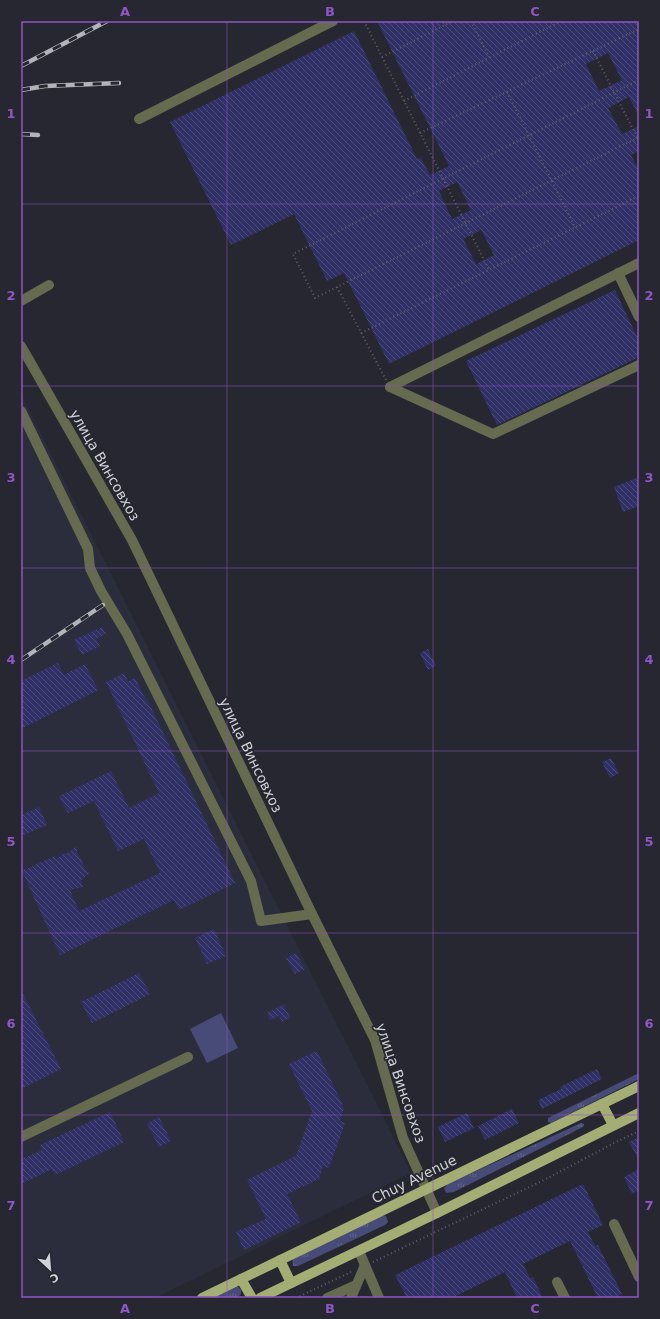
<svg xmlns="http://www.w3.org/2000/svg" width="660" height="1319" viewBox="0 0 660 1319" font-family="'DejaVu Sans',sans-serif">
	<defs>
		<pattern id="grass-tufts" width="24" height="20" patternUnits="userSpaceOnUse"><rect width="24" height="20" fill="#484b77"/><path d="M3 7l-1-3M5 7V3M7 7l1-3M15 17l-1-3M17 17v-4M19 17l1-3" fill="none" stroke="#61648a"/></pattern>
		<pattern id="building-back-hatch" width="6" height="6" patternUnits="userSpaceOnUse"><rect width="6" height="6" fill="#303067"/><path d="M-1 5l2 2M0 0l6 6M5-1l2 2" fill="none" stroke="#4d4d7c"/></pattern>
	</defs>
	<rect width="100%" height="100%" fill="#262730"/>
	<polygon fill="#2c2d3c" points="21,394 411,1173 155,1298 21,1298"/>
	<g fill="url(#grass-tufts)">
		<polygon points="639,1073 639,1079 551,1123 548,1122 548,1118"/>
		<polygon points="581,1123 584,1124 583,1127 454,1192 446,1193 444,1188 448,1184"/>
		<polygon points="382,1215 386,1216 388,1222 385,1225 298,1266 293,1266 292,1258"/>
		<polygon points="236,1284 241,1290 241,1294 238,1297 209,1298"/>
	</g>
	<polygon fill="#484b77" points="221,1013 238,1048 207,1063 190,1029"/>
	<g fill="url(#building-back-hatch)" fill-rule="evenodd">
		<path d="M377 21H639V116L629 97 608 108 622 134 639 126V151L631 155 639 170V240L389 364 344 273 327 281 294 214 231 245 170 122 354 31 417 159 421 158 430 175 449 166ZM608 53 622 80 599 91 586 64ZM457 182 471 210 452 219 439 191ZM481 230 494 255 476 264 463 239Z"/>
		<polygon points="615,290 639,341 639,357 497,425 466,361"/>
		<polygon points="639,477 639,506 623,512 614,487"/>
		<polygon points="102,627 106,634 96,639 100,646 82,655 74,640"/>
		<polygon points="428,649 436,666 428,670 420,653"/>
		<polygon points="58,663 64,675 85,664 98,690 21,729 21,681"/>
		<polygon points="124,673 128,681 135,678 146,700 147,699 235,883 179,910 174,900 60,955 22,871 54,856 56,859 64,853 68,853 76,846 78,856 81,858 85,870 90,873 81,880 83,887 70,890 79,911 160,873 144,839 118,851 94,801 68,813 59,796 111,771 129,808 159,793 106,682"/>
		<polygon points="611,758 619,773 610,778 602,762"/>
		<polygon points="39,807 47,825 21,836 21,815"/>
		<polygon points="214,929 226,956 207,964 195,938"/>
		<polygon points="296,953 305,969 295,974 286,958"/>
		<polygon points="139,973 150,994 92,1023 81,1002"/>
		<polygon points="21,990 61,1069 21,1089"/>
		<polygon points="284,1004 290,1018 282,1022 279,1016 270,1020 267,1013"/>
		<polygon points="317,1051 344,1108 340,1121 345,1123 329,1168 323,1166 319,1179 287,1194 301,1222 244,1250 236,1232 266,1219 247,1180 296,1156 312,1111 289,1064"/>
		<polygon points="597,1069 602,1079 542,1109 538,1100 561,1089 560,1087"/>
		<polygon points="512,1109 519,1123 485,1140 478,1126"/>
		<polygon points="110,1112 124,1142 55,1175 52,1169 21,1184 21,1159 42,1150 40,1145"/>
		<polygon points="467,1113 474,1128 445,1142 438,1127"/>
		<polygon points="159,1117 171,1141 159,1147 147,1123"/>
		<polygon points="639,1137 639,1161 629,1142"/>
		<polygon points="639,1169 639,1190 632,1194 624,1177"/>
		<polygon points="583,1184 603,1225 588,1232 595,1246 598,1245 622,1294 619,1295 620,1298 598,1298 570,1241 523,1264 530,1278 533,1277 543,1298 517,1298 505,1272 452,1298 407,1298 395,1275"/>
	</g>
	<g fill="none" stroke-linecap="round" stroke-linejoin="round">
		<g stroke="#5e5f67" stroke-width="2" stroke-dasharray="1 3" stroke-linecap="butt">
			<polyline points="364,21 489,270"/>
			<polyline points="471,21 489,57"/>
			<polyline points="593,51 639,141"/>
			<polyline points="382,57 453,21"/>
			<polyline points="639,80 293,254 315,298 639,137"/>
			<polyline points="507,92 575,227"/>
			<polyline points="404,101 561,21"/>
			<polyline points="420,133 639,29"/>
			<polyline points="337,287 386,380"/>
			<polyline points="361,333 639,196"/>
			<polyline points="373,1262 546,1179 616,1142 639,1131"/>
			<polyline points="296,1298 351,1272"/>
		</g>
		<g stroke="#666b4f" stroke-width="10">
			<polyline points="139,119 333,21"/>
			<polyline points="618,273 639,317"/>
			<polyline points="21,301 49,285"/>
			<polyline points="21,346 132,540 312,914 375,1040 403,1138 437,1213"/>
			<polyline points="390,387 639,263"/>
			<polyline points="390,387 493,434 639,365"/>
			<polyline points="21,411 88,549 90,568 101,591 127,634 251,881 261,921 312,914"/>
			<polyline points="21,1137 188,1057"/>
			<polyline points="614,1224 639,1277"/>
			<polyline points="359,1251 379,1298"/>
			<polyline points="557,1282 565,1298"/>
			<polyline points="327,1298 356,1285"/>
			<polyline points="351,1298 365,1265"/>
		</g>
		<g stroke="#a4ad73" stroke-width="10">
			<polyline points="602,1104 613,1125"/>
			<polyline points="280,1260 291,1283"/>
			<polyline points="241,1279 252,1298"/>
			<polyline points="202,1298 639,1086"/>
			<polyline points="260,1298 437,1213 639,1113"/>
		</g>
		<g stroke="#b3b4ba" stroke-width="4.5">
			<g id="rail">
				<polyline points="21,66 107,21"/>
				<polyline points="21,90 45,86 119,83"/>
				<polyline points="21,134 38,135"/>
				<polyline points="21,660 103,605"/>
			</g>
		</g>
		<use href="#rail" stroke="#262730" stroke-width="3" stroke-dasharray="9" stroke-linecap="butt"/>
	</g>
	<path fill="none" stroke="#9056c5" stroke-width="1" stroke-opacity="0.55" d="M227 21V1298M433 21V1298M21 204H639M21 386H639M21 568H639M21 751H639M21 933H639M21 1115H639"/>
	<g text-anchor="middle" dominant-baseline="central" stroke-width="3.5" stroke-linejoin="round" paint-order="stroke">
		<g font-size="14" fill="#d1d2d8" stroke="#262730">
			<text transform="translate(105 465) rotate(60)">улица Винсовхоз</text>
			<text transform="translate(251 755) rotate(64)">улица Винсовхоз</text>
			<text transform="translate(401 1083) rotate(71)">улица Винсовхоз</text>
			<text transform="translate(414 1179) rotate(-26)">Chuy Avenue</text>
		</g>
	</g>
	<rect width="660" height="1319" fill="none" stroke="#262730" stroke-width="44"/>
	<g transform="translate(50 1269) rotate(154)" stroke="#262730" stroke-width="3" paint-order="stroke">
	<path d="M0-3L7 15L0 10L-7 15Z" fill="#d1d2d8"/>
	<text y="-6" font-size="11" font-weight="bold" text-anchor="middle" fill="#d1d2d8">С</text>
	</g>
	<rect x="22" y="22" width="616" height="1275" fill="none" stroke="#9056c5" stroke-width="1.5"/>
	<g font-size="13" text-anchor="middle" font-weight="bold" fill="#9056c5">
		<text x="125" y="16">A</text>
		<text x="330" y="16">B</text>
		<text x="535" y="16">C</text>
		<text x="11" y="118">1</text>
		<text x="649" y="118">1</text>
		<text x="11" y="300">2</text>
		<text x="649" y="300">2</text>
		<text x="11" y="482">3</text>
		<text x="649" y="482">3</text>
		<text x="11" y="664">4</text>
		<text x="649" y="664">4</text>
		<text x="11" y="846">5</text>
		<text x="649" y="846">5</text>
		<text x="11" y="1028">6</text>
		<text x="649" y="1028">6</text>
		<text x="11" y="1210">7</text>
		<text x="649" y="1210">7</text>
		<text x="125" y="1313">A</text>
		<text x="330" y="1313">B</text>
		<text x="535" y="1313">C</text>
	</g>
</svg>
